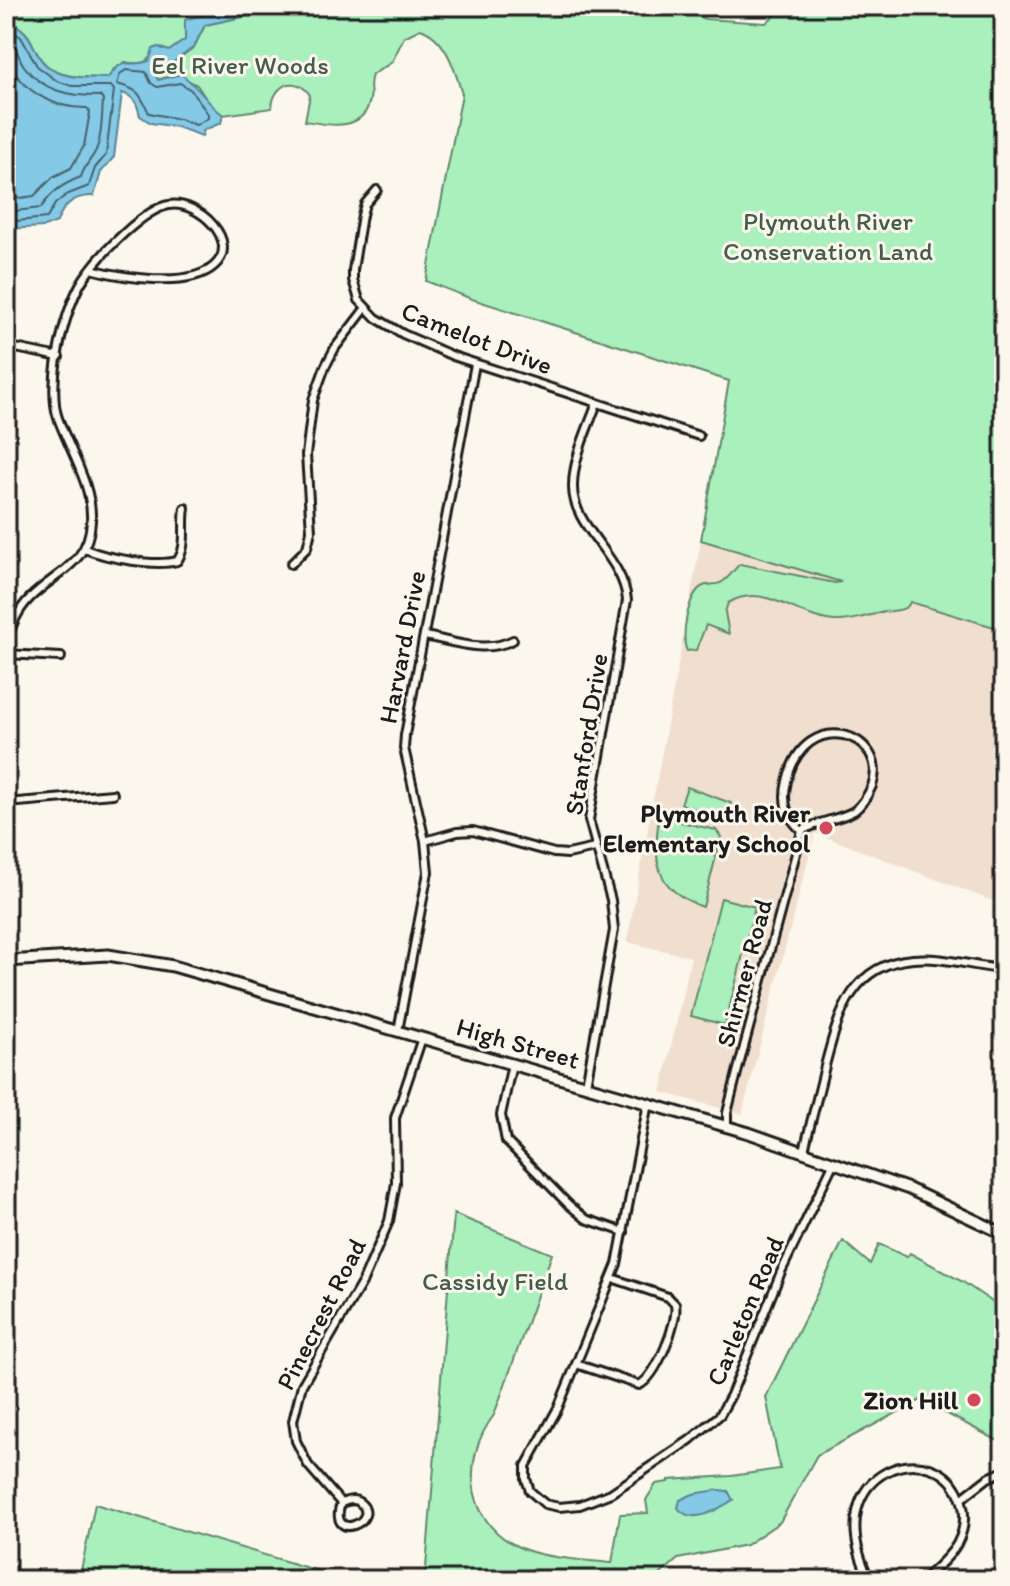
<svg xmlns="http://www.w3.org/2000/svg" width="1010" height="1586" viewBox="0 0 1010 1586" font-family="Itim,sans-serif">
	<rect width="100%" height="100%" fill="#fbf7ec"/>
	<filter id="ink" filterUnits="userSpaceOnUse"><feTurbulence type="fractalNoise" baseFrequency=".0125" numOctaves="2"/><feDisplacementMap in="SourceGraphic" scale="16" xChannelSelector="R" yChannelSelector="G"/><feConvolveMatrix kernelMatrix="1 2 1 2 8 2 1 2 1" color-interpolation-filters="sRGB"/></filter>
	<g filter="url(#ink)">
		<polygon fill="#f0dfce" points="701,540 1004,630 1004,869 993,901 815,833 742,1114 661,1092 691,957 627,942"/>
		<g fill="#a9f0bd" stroke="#62866c" stroke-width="2">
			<path d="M6 6H230C210 10 189 18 185 40L169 51 158 47C148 62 144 66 125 62L114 69 108 78C82 77 49 80 36 51 30 37 27 31 13 23L10 15 6 13Z"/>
			<path d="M268 6H600L611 9 614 6H675L705 19 766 23 785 6H1004V630L910 602 908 606C900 612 894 610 884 612 867 615 853 622 835 621 795 618 766 581 728 603L725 612 729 634 706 625 696 650 687 651C680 638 688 593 703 586 709 583 717 586 722 582 729 578 734 569 740 564L835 583 841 582 701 540 729 381 472 299 426 281 462 94C455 70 446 37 420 29L404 37 392 62 372 75C368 84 372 92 370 100 363 133 328 125 305 121L310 95C295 74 273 85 272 108L223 115 210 105 197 85 176 74 158 80 156 75 194 47 205 25 251 15Z"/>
			<polygon points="687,787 731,803 724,820 681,804"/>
			<path d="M659 817 716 830 721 837 703 907C655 890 653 862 659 817Z"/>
			<polygon points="721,898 755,907 725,1025 691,1016"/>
			<path d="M454 1214 552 1254 494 1415C459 1461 466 1528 526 1550 552 1559 585 1560 612 1563L620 1514 648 1513 646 1500 656 1484 669 1482V1480L731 1476 780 1469 766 1397 843 1241 870 1264 879 1244 907 1257 910 1253 963 1282 1004 1310V1444L921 1400 817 1455 780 1522 746 1545 678 1559 654 1580H425Z"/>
			<polygon points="95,1504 348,1580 79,1580"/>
		</g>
		<g fill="#84c9e5" stroke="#5a8495" stroke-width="2">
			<path d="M230 6H268L252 15 205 25 194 47 156 75 158 80 181 74C198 86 206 102 223 115L221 123 204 130 202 136 177 127 151 123 140 116C137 103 135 97 122 93L114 157 101 172 94 196C75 195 63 204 57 222L44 227 6 229V13L10 15 13 23C28 32 30 39 37 53 51 81 82 77 108 78 124 54 127 69 149 61L153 49 158 47 169 51 185 40V20Z"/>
			<path d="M718 1490 728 1491 733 1500C717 1510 692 1526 678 1508L680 1500 693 1494Z"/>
		</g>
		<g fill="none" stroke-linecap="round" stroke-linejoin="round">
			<g stroke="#46616c" stroke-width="2">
				<polyline points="6,27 21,37 37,66 57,81 72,86 111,86 114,90 106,155 95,168 89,186 66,195 55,204 47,218 6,222"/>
				<path d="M6 40C18 46 17 56 24 66 43 92 70 96 100 96L103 100C102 115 102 141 94 154 89 162 84 167 81 177 63 184 51 192 41 208L6 212"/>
				<path d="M6 55C18 90 52 108 87 108L90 112 84 146 71 168 53 177 34 196 6 200"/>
				<path d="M126 70 146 72 151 83 157 87 180 83 191 90 208 114V118L196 125 179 119 149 113C139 92 139 90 117 84L120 74Z"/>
			</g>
			<g stroke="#5a8495" stroke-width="2">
				<polyline points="600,6 611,9 614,6"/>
				<polyline points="690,6 696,8 714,6"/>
			</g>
			<g stroke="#1c1c1c" stroke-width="12">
				<g id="street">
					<polyline points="377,190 365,204 362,215 353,270 353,280 359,300 376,318 403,334 453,356 699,436"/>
					<polyline points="6,346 59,357"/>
					<path d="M85 549C107 558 154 567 177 561 188 547 182 525 185 508"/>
					<polyline points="291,564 307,548 311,531 306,455 313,400 325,367 335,348 365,309"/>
					<path d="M425 636C455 642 485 654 513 640"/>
					<path d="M6 646C10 628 17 611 30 598 56 572 89 564 91 521 93 486 70 451 58 418 46 384 65 302 87 274 102 253 144 209 169 205 198 200 242 242 214 266 188 289 121 277 91 269"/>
					<polyline points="6,654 61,657"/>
					<polyline points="6,803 113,794"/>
					<polyline points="425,841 457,832 473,831 554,853 568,854 595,848"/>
					<polyline points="398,1031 428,872 425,841 404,748 405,735 475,364"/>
					<polyline points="512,1064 501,1115 506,1141 568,1204 586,1219 624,1232"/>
					<path d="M586 1085 614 930 611 900 589 820 627 600C623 556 572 528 573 486 573 458 588 428 597 403"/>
					<polyline points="648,1103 617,1264 558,1408 526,1466 526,1479 530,1491 545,1504 559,1507 580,1505 611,1493 690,1440 720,1415 731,1395 781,1272 834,1162"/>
					<path d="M727 1126V1113L737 1073 802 831C818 821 838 820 854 811 862 805 868 795 872 786 891 734 805 704 787 781 782 802 786 817 802 831"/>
					<path d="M804 1151C811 1121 819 1092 826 1062 839 1013 852 964 913 959 943 956 974 967 1004 969"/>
					<path d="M576 1364 639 1385C656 1378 679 1321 675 1304L668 1297 612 1278"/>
					<polyline points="961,1499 988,1478 1004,1471"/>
					<path d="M341 1503C347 1501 353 1498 359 1502 384 1520 327 1545 341 1503L308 1465 296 1441 293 1421 302 1385 363 1281 389 1221 396 1183 395 1118 422 1038"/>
					<path d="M870 1580C813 1468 940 1430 962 1502 966 1516 964 1531 957 1544 949 1558 935 1569 923 1580"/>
				</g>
			</g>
			<g stroke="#1c1c1c" stroke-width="15">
				<polyline id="secondary" points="6,961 108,955 173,966 749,1133 909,1189 1004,1234"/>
			</g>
			<use href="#street" stroke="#fbf7ec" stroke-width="6"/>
			<use href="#secondary" stroke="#fbf7ec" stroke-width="9"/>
		</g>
	</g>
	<g fill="#d1495b" stroke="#fbf7ec" stroke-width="3">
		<circle cx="826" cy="828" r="8"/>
		<circle cx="974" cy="1400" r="8"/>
	</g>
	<g text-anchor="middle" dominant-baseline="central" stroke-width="6" stroke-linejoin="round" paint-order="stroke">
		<g font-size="26" fill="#465c4c" stroke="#fbf7ec">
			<text x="240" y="65">Eel River Woods</text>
			<text x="828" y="221">Plymouth River<tspan x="828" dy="30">Conservation Land</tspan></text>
			<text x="495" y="1281">Cassidy Field</text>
		</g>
		<g font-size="26" fill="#1c1c1c" stroke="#fbf7ec">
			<text transform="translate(477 338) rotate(21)">Camelot Drive</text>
			<text transform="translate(402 647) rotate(-79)">Harvard Drive</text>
			<text transform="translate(586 734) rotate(-81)">Stanford Drive</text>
			<text transform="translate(744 973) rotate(-75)">Shirmer Road</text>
			<text transform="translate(518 1043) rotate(16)">High Street</text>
			<text transform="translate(745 1311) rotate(-67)">Carleton Road</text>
			<text transform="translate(321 1314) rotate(-63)">Pinecrest Road</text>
		</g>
		<g font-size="26" font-weight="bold" fill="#1c1c1c" stroke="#fbf7ec" text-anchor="end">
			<text x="810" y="813">Plymouth River<tspan x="810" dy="30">Elementary School</tspan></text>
			<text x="958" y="1400">Zion Hill</text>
		</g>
	</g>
	<rect width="1010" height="1586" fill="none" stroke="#fbf7ec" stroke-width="32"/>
	<rect x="16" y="16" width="978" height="1554" fill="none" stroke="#1c1c1c" stroke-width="3" filter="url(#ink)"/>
</svg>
